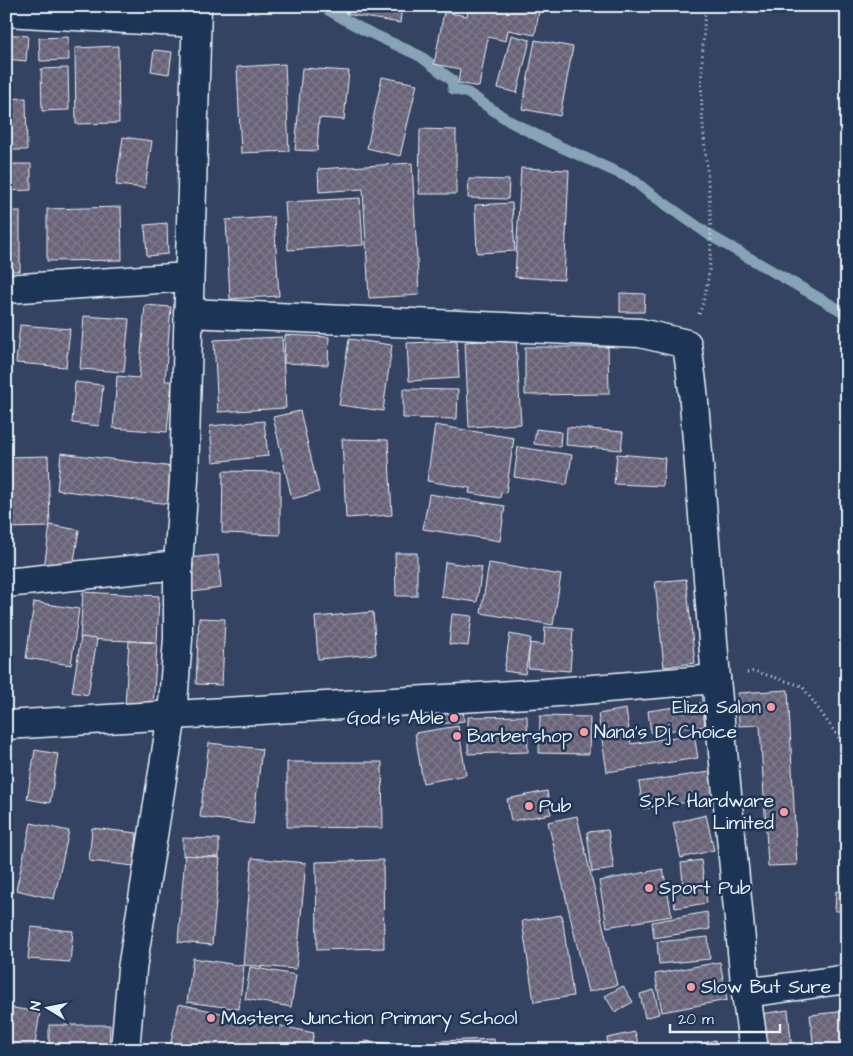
<svg xmlns="http://www.w3.org/2000/svg" width="853" height="1056" viewBox="0 0 853 1056" font-family="'Architects Daughter',sans-serif">
	<defs>
		<pattern id="building-cross-hatch" width="8" height="8" patternUnits="userSpaceOnUse" patternTransform="scale(1.25)"><rect width="8" height="8" fill="#696377"/><path d="M0 0l8 8M0 8l8-8" fill="none" stroke="#7e7a8b"/></pattern>
	</defs>
	<rect width="100%" height="100%" fill="#344361"/>
	<filter id="ink" filterUnits="userSpaceOnUse"><feTurbulence type="fractalNoise" baseFrequency=".02" numOctaves="2"/><feDisplacementMap in="SourceGraphic" scale="10" xChannelSelector="R" yChannelSelector="G"/><feConvolveMatrix kernelMatrix="1 2 1 2 8 2 1 2 1" color-interpolation-filters="sRGB"/></filter>
	<g filter="url(#ink)">
		<g fill="none" stroke-linecap="round" stroke-linejoin="round">
			<polyline stroke="#86a4b5" stroke-width="11" points="321,6 360,28 420,56 452,80 453,89 468,93 509,121 550,142 632,179 648,192 711,236 847,314"/>
		</g>
		<g fill="url(#building-cross-hatch)" stroke="#e8f1f8">
			<polygon points="348,6 402,6 400,23 346,14"/>
			<polygon points="469,6 540,6 535,35 508,30 506,41 488,37 479,87 458,83 460,69 434,64 444,12 467,16"/>
			<polygon points="6,34 28,36 26,61 6,59"/>
			<polygon points="511,35 530,40 517,93 498,88"/>
			<polygon points="68,37 69,60 40,61 39,38"/>
			<polygon points="535,40 573,47 560,116 522,109"/>
			<polygon points="118,46 119,123 76,124 75,48"/>
			<polygon points="154,50 172,52 169,74 151,71"/>
			<polygon points="285,64 289,151 241,153 237,67"/>
			<polygon points="68,68 69,110 42,111 41,69"/>
			<polygon points="302,68 349,71 344,120 319,118 317,151 295,150"/>
			<polygon points="382,77 417,84 400,156 367,148"/>
			<polygon points="26,98 27,150 6,150 6,99"/>
			<polygon points="420,129 456,130 456,194 419,194"/>
			<polygon points="123,137 152,141 145,188 116,185"/>
			<polygon points="412,163 419,295 369,298 363,189 319,192 318,169"/>
			<polygon points="6,164 31,164 31,190 6,191"/>
			<polygon points="521,168 569,170 564,280 515,277"/>
			<polygon points="469,179 509,180 508,199 468,198"/>
			<polygon points="360,198 363,245 288,250 285,202"/>
			<polygon points="512,203 515,251 477,253 475,205"/>
			<polygon points="121,207 122,260 47,261 47,209"/>
			<rect x="6" y="211" width="14" height="60"/>
			<polygon points="274,217 279,296 230,299 226,220"/>
			<polygon points="167,223 168,254 147,256 145,225"/>
			<polygon points="620,293 645,294 644,312 620,312"/>
			<polygon points="145,305 171,307 165,381 172,381 167,432 113,428 117,376 139,378"/>
			<polygon points="84,316 129,319 124,372 80,369"/>
			<polygon points="20,325 70,329 66,367 16,363"/>
			<polygon points="285,335 329,337 328,365 284,363"/>
			<polygon points="282,337 286,408 218,412 214,340"/>
			<polygon points="349,339 392,345 383,411 339,405"/>
			<polygon points="516,339 521,424 469,427 465,342"/>
			<polygon points="457,341 459,378 409,381 407,343"/>
			<polygon points="525,347 608,347 609,394 525,395"/>
			<polygon points="75,382 103,385 99,426 72,423"/>
			<polygon points="403,389 458,390 457,419 403,418"/>
			<polygon points="300,411 319,492 292,499 273,417"/>
			<polygon points="264,421 268,456 213,462 210,426"/>
			<polygon points="435,425 514,438 506,493 501,492 500,498 469,493 470,488 427,481"/>
			<polygon points="567,427 623,432 621,450 566,445"/>
			<polygon points="536,429 561,432 560,447 534,444"/>
			<polygon points="342,439 388,440 392,515 346,518"/>
			<polygon points="518,447 572,455 567,485 514,477"/>
			<polygon points="61,453 174,467 169,504 57,490"/>
			<polygon points="617,454 665,458 663,486 614,484"/>
			<polygon points="48,456 50,527 6,528 6,457"/>
			<polygon points="223,471 280,472 280,535 222,533"/>
			<polygon points="429,494 505,506 500,541 423,529"/>
			<polygon points="50,525 79,530 72,573 44,568"/>
			<polygon points="395,553 417,553 417,596 396,596"/>
			<polygon points="218,555 221,588 192,592 188,558"/>
			<polygon points="445,562 482,567 477,602 441,597"/>
			<polygon points="489,563 561,575 553,625 481,613"/>
			<polygon points="686,579 695,663 664,667 655,582"/>
			<polygon points="83,592 159,596 157,642 80,639"/>
			<polygon points="34,602 79,609 71,665 26,658"/>
			<polygon points="373,612 376,654 318,659 315,617"/>
			<polygon points="452,614 472,616 468,646 449,644"/>
			<polygon points="199,618 225,619 222,685 196,684"/>
			<polygon points="545,627 573,629 570,671 528,668 530,643 544,645"/>
			<polygon points="510,634 531,638 525,674 504,671"/>
			<polygon points="81,637 97,639 88,695 72,692"/>
			<polygon points="129,641 157,643 153,708 125,706"/>
			<polygon points="788,690 797,865 768,866 760,725 739,726 738,693"/>
			<polygon points="702,703 705,726 651,733 648,711"/>
			<polygon points="463,709 464,721 441,724 440,711"/>
			<polygon points="626,709 631,744 694,734 698,758 607,772 598,714"/>
			<polygon points="527,716 528,752 468,754 468,717"/>
			<polygon points="540,716 590,717 589,754 539,753"/>
			<polygon points="458,726 466,775 423,783 415,733"/>
			<polygon points="209,743 262,749 253,824 200,817"/>
			<polygon points="35,750 58,754 50,803 27,799"/>
			<polygon points="287,762 382,762 383,828 287,827"/>
			<polygon points="710,772 714,798 643,809 639,782"/>
			<polygon points="547,791 551,814 511,821 507,799"/>
			<polygon points="706,815 714,850 681,858 673,823"/>
			<polygon points="577,816 617,985 588,992 548,822"/>
			<polygon points="31,823 69,831 54,899 16,890"/>
			<polygon points="92,828 137,833 134,866 89,861"/>
			<polygon points="608,830 614,869 592,872 587,832"/>
			<polygon points="183,838 219,839 219,857 183,856"/>
			<polygon points="185,855 220,858 212,945 178,942"/>
			<polygon points="252,858 306,863 296,969 243,965"/>
			<polygon points="383,860 384,948 317,950 316,862"/>
			<polygon points="701,860 707,903 675,908 671,884 683,882 681,863"/>
			<polygon points="663,869 672,916 607,927 599,881"/>
			<polygon points="836,891 847,891 847,911 835,911"/>
			<polygon points="707,912 710,929 654,938 652,922"/>
			<polygon points="562,915 573,996 534,1002 522,921"/>
			<polygon points="31,927 73,931 70,962 28,959"/>
			<polygon points="708,937 710,959 659,964 657,942"/>
			<polygon points="193,958 244,966 239,1009 187,1002"/>
			<polygon points="720,962 727,1000 662,1012 655,974"/>
			<polygon points="250,967 296,975 291,1007 245,999"/>
			<polygon points="623,986 633,1002 615,1012 605,996"/>
			<polygon points="654,990 659,1014 645,1018 640,994"/>
			<polygon points="179,1004 314,1033 310,1050 189,1050 170,1046"/>
			<polygon points="6,1007 40,1012 34,1050 6,1050"/>
			<polygon points="788,1010 792,1050 765,1050 761,1014"/>
			<polygon points="847,1011 847,1050 814,1050 810,1015"/>
			<polygon points="49,1025 110,1025 109,1050 49,1050"/>
			<polygon points="635,1032 640,1050 609,1050 607,1038"/>
			<polygon points="494,1039 495,1050 437,1050 437,1041"/>
			<polygon points="715,1040 718,1050 697,1050 696,1045"/>
			<polygon points="365,1041 423,1047 422,1050 364,1050"/>
			<polygon points="691,1044 693,1050 667,1050"/>
		</g>
		<g fill="none" stroke-linecap="round" stroke-linejoin="round">
			<g stroke="#e8f1f8" stroke-width="31">
				<g id="street">
					<polyline points="6,12 196,23"/>
					<polyline points="6,289 188,277"/>
					<polyline points="188,313 640,333 687,344 693,390 716,679 746,993 754,1050"/>
					<polyline points="6,583 178,565"/>
					<polyline points="6,725 545,693 716,679"/>
					<polyline points="746,993 847,979"/>
					<polyline points="125,1050 132,969 172,715 178,639 178,565 184,480 197,6"/>
				</g>
			</g>
			<g stroke="#e8f1f8" stroke-width="3" stroke-dasharray="1 4" stroke-linecap="butt">
				<path d="M699 314C722 254 705 173 702 109 700 75 704 40 705 6"/>
				<polyline points="747,673 754,671 802,686 847,749"/>
			</g>
			<use href="#street" stroke="#1d3557" stroke-width="28"/>
		</g>
	</g>
	<g fill="#ff9aa2" stroke="#1d3557" stroke-width="2">
		<circle cx="771" cy="707" r="5"/>
		<circle cx="454" cy="718" r="5"/>
		<circle cx="584" cy="732" r="5"/>
		<circle cx="457" cy="736" r="5"/>
		<circle cx="529" cy="806" r="5"/>
		<circle cx="784" cy="812" r="5"/>
		<circle cx="649" cy="888" r="5"/>
		<circle cx="691" cy="987" r="5"/>
		<circle cx="211" cy="1018" r="5"/>
	</g>
	<g text-anchor="middle" dominant-baseline="central" stroke-width="5" stroke-linejoin="round" paint-order="stroke">
		<g font-size="19" fill="#e8f1f8" stroke="#1d3557" text-anchor="start">
			<text x="761" y="707" text-anchor="end">Eliza Salon</text>
			<text x="444" y="718" text-anchor="end">God Is Able</text>
			<text x="594" y="732">Nana's Dj Choice</text>
			<text x="467" y="736">Barbershop</text>
			<text x="774" y="801" text-anchor="end">S.p.k Hardware<tspan x="774" dy="22">Limited</tspan></text>
			<text x="539" y="806">Pub</text>
			<text x="659" y="888">Sport Pub</text>
			<text x="701" y="987">Slow But Sure</text>
			<text x="221" y="1018">Masters Junction Primary School</text>
		</g>
	</g>
	<rect width="853" height="1056" fill="none" stroke="#1d3557" stroke-width="25"/>
	<rect x="12" y="12" width="828" height="1031" fill="none" stroke="#e8f1f8" stroke-width="2" filter="url(#ink)"/>
	<g transform="translate(48 1008) rotate(280)" stroke="#1d3557" stroke-width="4" paint-order="stroke">
	<path d="M0-4L9 19L0 12L-9 19Z" fill="#e8f1f8"/>
	<text y="-8" font-size="14" font-weight="bold" text-anchor="middle" fill="#e8f1f8">N</text>
	</g>
	<path d="M670 1024v8h110v-8" fill="none" stroke="#e8f1f8" stroke-width="2.5"/>
	<text x="678" y="1024" font-size="15" fill="#e8f1f8" stroke="#1d3557" stroke-width="4" paint-order="stroke">20 m</text>
</svg>
